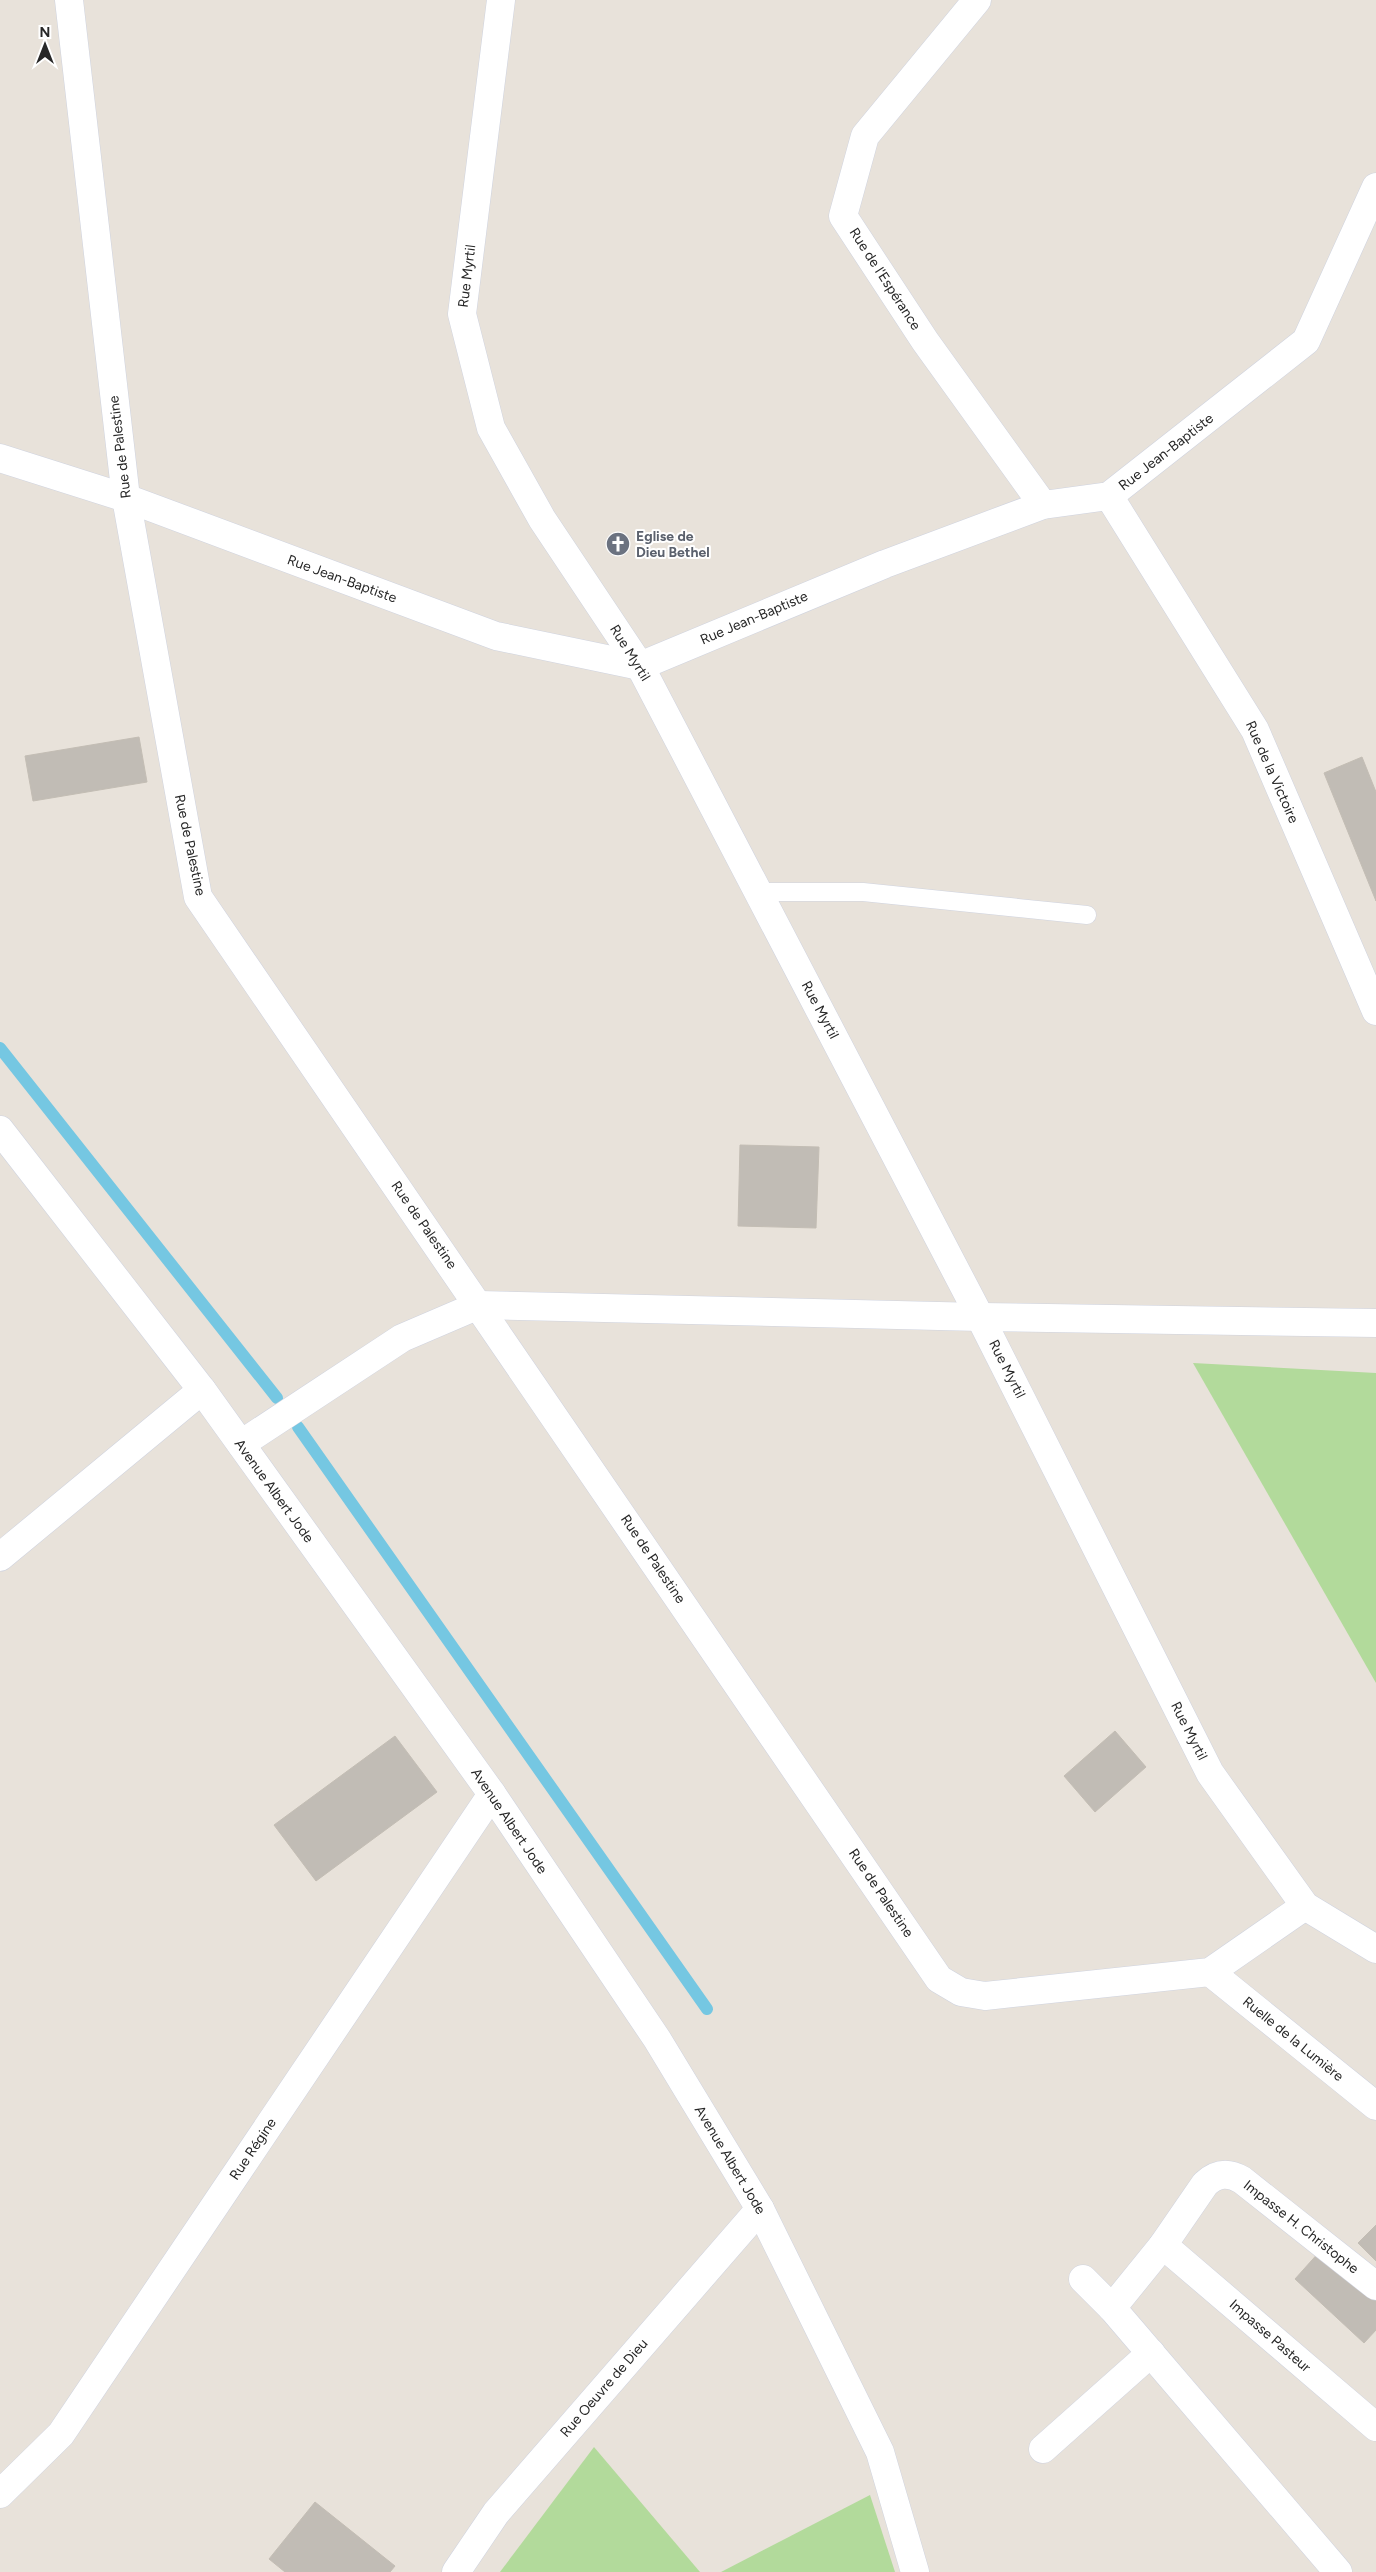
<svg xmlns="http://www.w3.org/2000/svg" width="1376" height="2572" viewBox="0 0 1376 2572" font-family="Figtree,sans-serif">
	<rect width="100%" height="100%" fill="#e8e2da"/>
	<g fill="#b2da9b">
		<polygon points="1193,1363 1376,1373 1376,1683"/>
		<polygon points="594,2447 700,2572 500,2572"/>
		<polygon points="870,2495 895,2572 721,2572"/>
	</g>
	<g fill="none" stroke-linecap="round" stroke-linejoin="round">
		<g stroke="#75c7e2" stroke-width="12">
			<polyline points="0,1048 277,1398"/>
			<polyline points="298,1427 707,2009"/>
		</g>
	</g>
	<g fill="#c1bcb5" stroke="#c3bdb4">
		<polygon points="139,737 147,782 33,801 25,756"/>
		<polygon points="1362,757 1376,792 1376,901 1324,773"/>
		<polygon points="740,1145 819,1147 816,1228 738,1226"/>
		<polygon points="1115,1731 1146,1767 1095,1812 1064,1776"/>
		<polygon points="395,1736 437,1792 316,1881 274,1825"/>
		<polygon points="1376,2225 1376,2261 1358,2243"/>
		<polygon points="1321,2250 1376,2300 1376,2330 1364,2343 1295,2279"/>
		<polygon points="315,2502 395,2566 390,2572 285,2572 269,2559"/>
	</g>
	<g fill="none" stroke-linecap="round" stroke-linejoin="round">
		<g stroke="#cfd3df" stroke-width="19">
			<polyline id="service" points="757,892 863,892 1087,915"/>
		</g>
		<g stroke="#cfd3df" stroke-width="29">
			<g id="minor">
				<polyline points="69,0 126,498 198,897 939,1979 961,1992 985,1996 1210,1972 1305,1906"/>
				<polyline points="501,0 462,314 491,428 542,519 640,666 980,1317 1210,1773 1305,1906 1376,1949"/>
				<polyline points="977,0 865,136 843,216 925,341 1043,505"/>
				<polyline points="0,458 126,498 496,636 640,666 885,564 1043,505 1109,496 1306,341 1376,187"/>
				<polyline points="1109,496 1255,730 1376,1011"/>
				<polyline points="0,1130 202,1390 492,1794 657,2039 760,2209 880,2452 915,2572"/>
				<polyline points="241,1444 402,1338 479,1305 980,1317 1376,1323"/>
				<polyline points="0,1557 202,1390"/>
				<polyline points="1210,1972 1376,2106"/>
				<polyline points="1163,2245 1376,2427"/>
				<polyline points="1083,2279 1112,2308 1338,2572"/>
				<path d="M1112 2308 1163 2245 1205 2184C1217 2173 1228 2172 1242 2180L1376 2286"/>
				<polyline points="1043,2449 1151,2353"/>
				<polyline points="0,2494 61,2434 492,1794"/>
				<polyline points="456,2572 496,2513 760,2209"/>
			</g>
		</g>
		<use href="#service" stroke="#fff" stroke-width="18"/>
		<use href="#minor" stroke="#fff" stroke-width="28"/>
	</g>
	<defs>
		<g id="church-disc" transform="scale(1.25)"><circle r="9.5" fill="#6b7280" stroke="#fff"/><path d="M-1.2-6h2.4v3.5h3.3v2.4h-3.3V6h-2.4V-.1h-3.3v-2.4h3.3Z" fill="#fff"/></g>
	</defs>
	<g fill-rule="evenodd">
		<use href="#church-disc" x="618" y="544"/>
	</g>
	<g text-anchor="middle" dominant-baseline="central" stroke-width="4" stroke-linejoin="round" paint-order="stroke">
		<g font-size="14" fill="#272727" stroke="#fff">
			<text transform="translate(467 276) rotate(-83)">Rue Myrtil</text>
			<text transform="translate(885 279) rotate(57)">Rue de l'Espérance</text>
			<text transform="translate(120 447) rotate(-97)">Rue de Palestine</text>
			<text transform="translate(1166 452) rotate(-38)">Rue Jean-Baptiste</text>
			<text transform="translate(342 579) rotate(20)">Rue Jean-Baptiste</text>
			<text transform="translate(754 618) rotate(-23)">Rue Jean-Baptiste</text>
			<text transform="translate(630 653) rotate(58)">Rue Myrtil</text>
			<text transform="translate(1272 772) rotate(66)">Rue de la Victoire</text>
			<text transform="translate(190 845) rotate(78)">Rue de Palestine</text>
			<text transform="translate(820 1010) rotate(62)">Rue Myrtil</text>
			<text transform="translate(424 1225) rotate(55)">Rue de Palestine</text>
			<text transform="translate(1007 1369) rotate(63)">Rue Myrtil</text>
			<text transform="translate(274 1491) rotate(54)">Avenue Albert Jode</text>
			<text transform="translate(653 1559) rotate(56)">Rue de Palestine</text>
			<text transform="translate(1189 1731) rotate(63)">Rue Myrtil</text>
			<text transform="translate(509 1821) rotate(56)">Avenue Albert Jode</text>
			<text transform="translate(881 1893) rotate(56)">Rue de Palestine</text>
			<text transform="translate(1293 2039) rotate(39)">Ruelle de la Lumière</text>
			<text transform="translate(253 2149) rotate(-56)">Rue Régine</text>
			<text transform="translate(730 2160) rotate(59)">Avenue Albert Jode</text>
			<text transform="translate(1301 2227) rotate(38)">Impasse H. Christophe</text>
			<text transform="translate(1270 2336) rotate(41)">Impasse Pasteur</text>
			<text transform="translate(604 2388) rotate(-49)">Rue Oeuvre de Dieu</text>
		</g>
		<g font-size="14" font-weight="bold" fill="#5b616d" stroke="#fff" text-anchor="start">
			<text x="636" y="536">Eglise de<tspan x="636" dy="16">Dieu Bethel</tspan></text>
		</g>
	</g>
	<g transform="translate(45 45)" stroke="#ffffff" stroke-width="4" paint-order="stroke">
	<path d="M0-4L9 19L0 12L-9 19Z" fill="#272727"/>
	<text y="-8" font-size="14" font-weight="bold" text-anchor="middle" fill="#272727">N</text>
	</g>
</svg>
